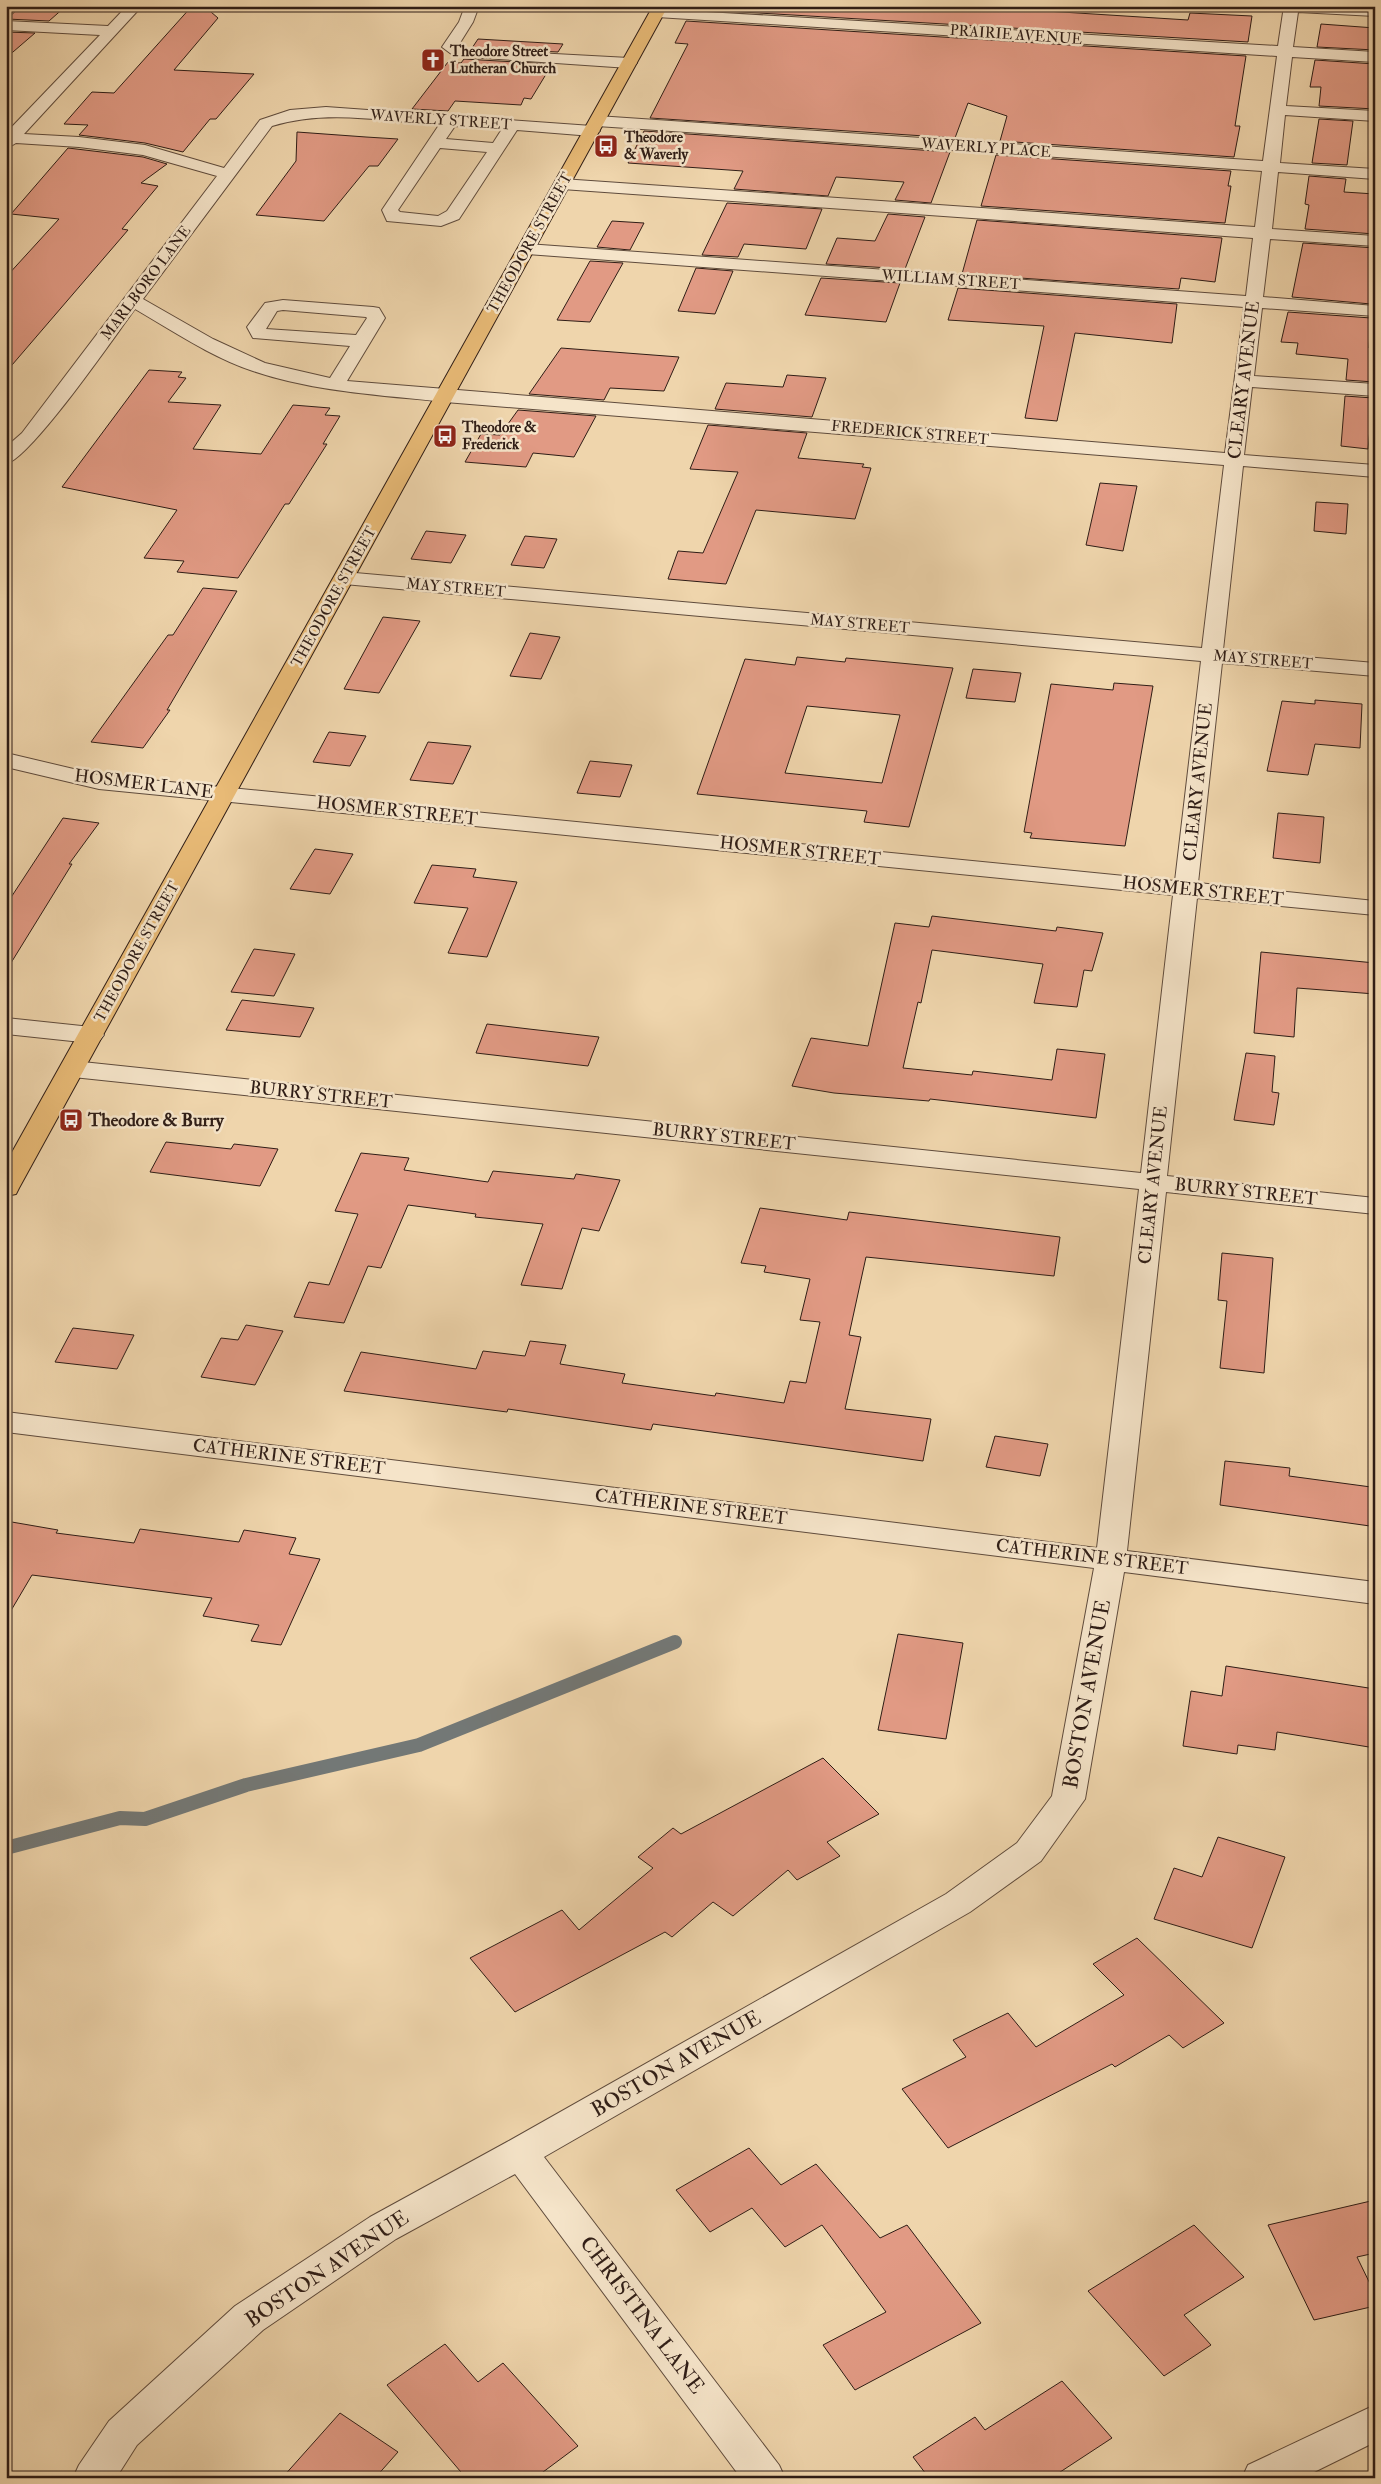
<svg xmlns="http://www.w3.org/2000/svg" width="1381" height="2484" viewBox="0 0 1381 2484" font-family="'IM FELL Double Pica',serif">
	<rect width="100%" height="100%" fill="#efd5ac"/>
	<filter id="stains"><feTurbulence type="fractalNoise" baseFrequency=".004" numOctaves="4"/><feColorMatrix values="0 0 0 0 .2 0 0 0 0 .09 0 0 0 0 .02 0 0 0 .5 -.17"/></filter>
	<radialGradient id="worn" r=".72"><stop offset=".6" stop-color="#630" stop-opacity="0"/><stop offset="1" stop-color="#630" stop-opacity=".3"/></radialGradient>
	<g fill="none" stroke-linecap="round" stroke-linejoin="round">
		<polyline stroke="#737876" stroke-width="14" points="6,1848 120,1818 145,1819 246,1785 419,1745 675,1642"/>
	</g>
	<g fill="#e19a84" stroke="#2f1d16" fill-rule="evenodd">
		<polygon points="21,6 66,6 49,21 7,19"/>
		<polygon points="192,6 204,6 218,18 174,70 254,74 216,119 210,119 183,152 145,143 79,135 88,125 64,124 92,92 114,93"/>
		<polygon points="693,6 1032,6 1030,10 1188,20 1190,13 1252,16 1248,42 691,9"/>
		<polygon points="686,21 1246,56 1235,126 1240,126 1234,157 1000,141 1007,116 968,103 955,138 650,118 688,44 675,43"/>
		<polygon points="1321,24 1375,28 1375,50 1317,47"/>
		<polygon points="6,32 35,33 6,58"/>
		<polygon points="478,39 563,44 558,52 472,48"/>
		<polygon points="464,59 550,64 551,66 531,99 524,98 521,105 455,101 448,111 412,109 448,62 461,63"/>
		<polygon points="1315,60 1375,64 1375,109 1319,106 1321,87 1310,87"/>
		<polygon points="1319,119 1353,121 1347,165 1312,163"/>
		<polygon points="644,131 950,152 931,203 895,200 904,182 836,177 828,196 734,189 743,171 628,163"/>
		<polygon points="297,132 366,137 398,139 378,166 369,166 324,221 256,215 296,161"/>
		<polygon points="68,148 143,157 167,164 141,183 158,186 122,229 128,230 6,372 6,277 59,219 11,214"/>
		<polygon points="996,155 1231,171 1228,186 1231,186 1225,223 981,206"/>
		<polygon points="1309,176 1346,179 1344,192 1375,194 1375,234 1305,229 1309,205 1305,204"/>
		<polygon points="727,203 822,209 806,249 744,244 738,257 702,255"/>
		<polygon points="888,214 925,217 905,269 826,264 837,238 875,241"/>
		<polygon points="977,220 1222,238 1215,282 1181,278 1179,289 962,274"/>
		<polygon points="612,221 644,223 630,250 597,247"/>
		<polygon points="1303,243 1375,248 1375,290 1372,290 1371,304 1292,297"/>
		<polygon points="590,261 623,263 590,322 557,320"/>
		<polygon points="696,268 733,271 715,314 678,311"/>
		<polygon points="821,278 900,283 886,322 805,315"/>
		<polygon points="958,288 1177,304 1172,343 1075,333 1057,421 1025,418 1044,326 948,320"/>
		<polygon points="1288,312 1371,318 1369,348 1375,349 1374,382 1346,380 1348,359 1296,354 1298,343 1281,342"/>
		<polygon points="561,348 679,357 664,391 610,388 604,400 529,394"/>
		<polygon points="149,370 182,372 178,377 186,378 168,402 221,405 193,449 261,454 293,405 330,408 325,415 340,416 323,444 327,444 289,504 285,504 238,578 177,572 184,561 144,558 177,510 62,487"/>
		<polygon points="787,375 826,378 812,417 715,409 726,383 783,387"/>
		<polygon points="1345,396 1373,398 1368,449 1341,446"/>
		<polygon points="518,410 596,416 574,457 533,453 526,467 465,462 481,434 500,435"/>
		<polygon points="708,425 807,433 798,458 864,464 862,467 871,468 855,519 756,510 726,584 668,579 678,551 703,553 738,472 690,469"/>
		<polygon points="1100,483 1137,486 1123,551 1086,545"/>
		<polygon points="1316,502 1348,504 1346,534 1314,531"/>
		<polygon points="426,531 466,535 451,563 411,559"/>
		<polygon points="525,536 557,539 544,568 511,565"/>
		<polygon points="203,588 237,591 167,710 170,710 143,748 91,742 168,635 173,635"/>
		<polygon points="383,617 420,621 379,693 344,689"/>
		<polygon points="530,633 560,637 541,679 510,676"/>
		<path d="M797 657 845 662 846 658 953 668 909 827 864 822 867 811 697 794 745 659 795 665ZM807 706 900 715 882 783 785 773Z"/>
		<polygon points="973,669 1021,673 1015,702 966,698"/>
		<polygon points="1114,683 1153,686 1125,846 1030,838 1032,833 1024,832 1051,684 1113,690"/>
		<polygon points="1315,700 1362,704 1360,748 1315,744 1308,775 1267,771 1282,701 1315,704"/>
		<polygon points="329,732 366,736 350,766 313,762"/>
		<polygon points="428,742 471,746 453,784 410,780"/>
		<polygon points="590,761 632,765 620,797 577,793"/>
		<polygon points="1278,813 1324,817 1320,863 1273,858"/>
		<polygon points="63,818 99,823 69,864 72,864 6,971 6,905"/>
		<polygon points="315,849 353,854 330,894 290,889"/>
		<polygon points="432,865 476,869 473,877 517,882 487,957 448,953 468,908 414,903"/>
		<polygon points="932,916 1056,931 1057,927 1103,933 1092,971 1084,970 1077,1007 1034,1003 1043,964 932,950 921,1003 918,1002 903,1068 972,1075 973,1071 1052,1080 1057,1049 1105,1054 1096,1118 930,1099 929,1101 834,1093 792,1086 811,1038 868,1046 895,923 929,927"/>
		<polygon points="254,949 295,954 274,996 231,992"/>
		<polygon points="1261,952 1375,963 1375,994 1297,988 1294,1037 1254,1033"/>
		<polygon points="242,1000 314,1008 300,1037 226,1030"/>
		<polygon points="487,1024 529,1029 599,1037 588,1066 476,1053"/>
		<polygon points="1246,1053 1275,1056 1272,1092 1279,1093 1274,1125 1234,1120"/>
		<polygon points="166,1142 231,1149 234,1144 278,1149 260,1186 150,1172"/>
		<polygon points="361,1153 409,1158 404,1170 488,1182 493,1171 574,1179 576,1174 620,1180 599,1231 582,1228 562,1289 521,1285 543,1224 475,1217 476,1214 408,1205 381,1268 368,1266 344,1323 294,1317 309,1282 329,1285 358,1214 335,1211"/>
		<polygon points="760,1208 847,1220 849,1212 1060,1237 1054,1276 866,1257 849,1335 861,1337 845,1409 931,1419 923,1461 653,1424 651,1430 508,1409 507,1412 344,1391 361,1352 476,1369 483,1351 525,1356 530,1341 566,1345 560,1364 625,1374 622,1383 715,1396 716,1393 784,1403 790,1381 806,1383 820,1322 800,1320 810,1279 764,1272 766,1266 741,1263"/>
		<polygon points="1222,1253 1273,1258 1264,1373 1220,1368 1227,1301 1218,1300"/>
		<polygon points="246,1325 283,1331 255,1385 201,1377 221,1338 238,1340"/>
		<polygon points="73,1328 134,1335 117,1369 55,1362"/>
		<polygon points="995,1436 1048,1444 1040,1476 986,1467"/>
		<polygon points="1225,1461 1290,1468 1289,1476 1371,1487 1370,1526 1220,1505"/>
		<polygon points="6,1521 58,1530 56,1533 134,1543 140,1529 239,1542 244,1530 296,1538 289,1554 320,1559 281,1645 251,1641 259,1625 203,1616 212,1598 32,1575 6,1619"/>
		<polygon points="898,1634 963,1643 946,1739 878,1730"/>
		<polygon points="1226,1666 1375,1689 1375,1748 1277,1732 1275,1750 1238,1745 1237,1754 1183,1746 1191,1691 1222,1696"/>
		<polygon points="823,1758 879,1814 827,1842 840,1856 797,1880 788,1870 733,1916 713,1902 672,1937 665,1932 515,2012 470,1958 562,1910 579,1930 653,1868 638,1857 673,1828 681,1834"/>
		<polygon points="1218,1837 1285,1857 1252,1948 1154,1919 1174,1868 1202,1877"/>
		<polygon points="1137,1938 1224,2023 1183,2048 1169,2035 1115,2067 1112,2064 948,2148 902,2089 966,2057 953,2040 1008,2013 1036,2047 1124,1995 1093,1964"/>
		<polygon points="749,2148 781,2185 816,2164 880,2238 907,2225 981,2323 855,2390 823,2345 886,2312 822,2225 785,2247 752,2208 710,2232 676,2190"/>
		<polygon points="1375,2200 1375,2253 1357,2257 1375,2294 1375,2306 1314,2320 1268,2225"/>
		<polygon points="1194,2225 1244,2277 1184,2315 1211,2345 1164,2376 1088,2291"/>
		<polygon points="445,2344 478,2382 503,2363 578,2446 535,2478 466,2478 387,2385"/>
		<polygon points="1062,2381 1112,2438 1051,2478 929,2478 913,2457 975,2417 985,2430"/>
		<polygon points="340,2413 398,2452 375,2478 282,2478"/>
	</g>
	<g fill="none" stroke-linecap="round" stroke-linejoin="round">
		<g stroke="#5f4b3c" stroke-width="2">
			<g id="minor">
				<path d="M127 6H142L24 134 79 137 145 145 224 168 260 120 290 110 326 107 592 126 600 131 592 136 517 130 459 219 441 226 387 221 382 210 439 125C385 121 325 109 272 126L143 299 213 339 265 363 330 378 350 346 253 338 247 327 265 303 283 300 373 307 379 308 385 318 347 381 1225 453 1244 307 527 254 521 253 518 249 521 245 527 244 1246 296 1253 238 562 189 556 188 554 184 556 180 562 179 1255 227 1262 171 597 126 589 121 597 116 1263 161 1277 56 657 17 650 13 657 9 1278 46 1284 6 1375 8V16L1298 12 1293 47 1375 52V62L1292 57 1286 106 1375 111V121L1285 115 1280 163 1375 169V179L1278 172 1272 229 1375 236V246L1270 239 1263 297 1375 306V316L1262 308 1254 376 1375 384V396L1252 387 1244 455 1375 465V477L1243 466 1223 650 1375 663V676L1222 663 1198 883 1375 901V915L1197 898 1167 1176 1375 1198V1214L1166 1192 1127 1551 1375 1582V1604L1124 1572 1085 1799 1041 1861 970 1912 544 2157 779 2465 785 2478H741L515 2174 396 2239 263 2330 137 2445 116 2478H73L79 2465 109 2421 235 2306 370 2217 507 2142 946 1894 1017 1843 1052 1796 1094 1568 6 1432V1412L1097 1548 1139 1189 73 1077 64 1074 60 1069 64 1064 73 1061 1141 1173 1173 895 99 789 6 767V753L99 775 1175 881 1201 661 344 584 337 582 334 578 337 574 344 572 1202 648 1224 465 445 402C381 395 315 392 253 371 211 357 173 331 135 309 114 337 32 457 6 464V447L22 433 217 176 143 155 79 147 16 143 6 149V133L100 35 6 30V21L108 26ZM455 126 502 129 493 143 446 139ZM440 148 487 152 447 211 438 216 400 212 398 210ZM283 310 366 317 367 318 356 335 266 329 277 311Z"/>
				<polygon points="465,6 479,6 473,22 458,46 463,49 629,58 637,63 629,68 454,56 442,47 459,22"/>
				<polygon points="6,1018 91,1027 100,1030 104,1035 100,1040 91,1043 6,1034"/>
				<polygon points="1375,2405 1375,2442 1302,2478 1242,2478 1248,2465"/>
			</g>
		</g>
		<g stroke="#2f1d16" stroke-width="2">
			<polygon id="major" points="653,6 668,6 19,1188 16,1194 6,1196 6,1163"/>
		</g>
		<use href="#minor" fill="#f5e4c9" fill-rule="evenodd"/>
		<use href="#major" fill="#e8ba76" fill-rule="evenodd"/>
	</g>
	<defs>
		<g id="church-square" transform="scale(1.25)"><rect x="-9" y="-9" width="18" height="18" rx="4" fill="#8f2418" stroke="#f5e4c9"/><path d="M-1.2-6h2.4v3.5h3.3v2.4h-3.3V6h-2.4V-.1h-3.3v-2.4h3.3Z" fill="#fff"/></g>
		<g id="bus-square" transform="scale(1.25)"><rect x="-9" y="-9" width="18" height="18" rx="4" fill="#8f2418" stroke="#f5e4c9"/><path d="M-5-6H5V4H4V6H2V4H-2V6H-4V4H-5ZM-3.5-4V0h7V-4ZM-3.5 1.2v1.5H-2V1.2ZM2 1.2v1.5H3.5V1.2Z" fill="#fff"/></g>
	</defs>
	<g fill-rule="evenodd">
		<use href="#church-square" x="433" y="60"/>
		<use href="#bus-square" x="606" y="146"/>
		<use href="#bus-square" x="445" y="436"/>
		<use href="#bus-square" x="71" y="1120"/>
	</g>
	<g text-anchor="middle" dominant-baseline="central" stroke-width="5" stroke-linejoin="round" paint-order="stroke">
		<g font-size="15" fill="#2f1d16" stroke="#f5e4c9">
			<text transform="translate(1016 35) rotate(4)">PRAIRIE AVENUE</text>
			<text transform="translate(441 120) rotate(4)">WAVERLY STREET</text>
			<text transform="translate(986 148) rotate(4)">WAVERLY PLACE</text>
			<text transform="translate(530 243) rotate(-61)">THEODORE STREET</text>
			<text transform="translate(951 280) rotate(4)">WILLIAM STREET</text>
			<text transform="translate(146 283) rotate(-53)">MARLBORO LANE</text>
			<text transform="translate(910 433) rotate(5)">FREDERICK STREET</text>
			<text transform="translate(456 588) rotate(5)">MAY STREET</text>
			<text transform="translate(334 597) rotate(-61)">THEODORE STREET</text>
			<text transform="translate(860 624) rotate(5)">MAY STREET</text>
			<text transform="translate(1263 660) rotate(5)">MAY STREET</text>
			<text transform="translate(137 952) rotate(-61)">THEODORE STREET</text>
		</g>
		<g font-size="15" font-weight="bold" fill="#2f1d16" stroke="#f5e4c9" text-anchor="start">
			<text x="450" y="51">Theodore Street<tspan x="450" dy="17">Lutheran Church</tspan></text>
			<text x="624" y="137">Theodore<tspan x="624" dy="17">&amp; Waverly</tspan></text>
			<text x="462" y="427">Theodore &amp;<tspan x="462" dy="17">Frederick</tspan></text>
		</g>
		<g font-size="18" fill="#2f1d16" stroke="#f5e4c9">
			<text transform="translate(1244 380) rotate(-83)">CLEARY AVENUE</text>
			<text transform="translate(1198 782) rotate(-84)">CLEARY AVENUE</text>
			<text transform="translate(144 784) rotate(7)">HOSMER LANE</text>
			<text transform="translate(397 811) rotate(6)">HOSMER STREET</text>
			<text transform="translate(800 851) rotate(6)">HOSMER STREET</text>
			<text transform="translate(1203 891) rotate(6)">HOSMER STREET</text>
			<text transform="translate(321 1095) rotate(6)">BURRY STREET</text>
			<text transform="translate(724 1137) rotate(6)">BURRY STREET</text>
			<text transform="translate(1153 1185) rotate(-84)">CLEARY AVENUE</text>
			<text transform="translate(1246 1192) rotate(6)">BURRY STREET</text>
			<text transform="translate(289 1457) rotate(7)">CATHERINE STREET</text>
			<text transform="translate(691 1507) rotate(7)">CATHERINE STREET</text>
			<text transform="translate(1092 1557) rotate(7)">CATHERINE STREET</text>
		</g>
		<g font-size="18" font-weight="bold" fill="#2f1d16" stroke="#f5e4c9" text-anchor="start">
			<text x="88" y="1120">Theodore &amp; Burry</text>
		</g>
		<g font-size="21" fill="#2f1d16" stroke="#f5e4c9">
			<text transform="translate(1087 1694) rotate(-80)">BOSTON AVENUE</text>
			<text transform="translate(676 2064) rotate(-30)">BOSTON AVENUE</text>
			<text transform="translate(327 2269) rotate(-34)">BOSTON AVENUE</text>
			<text transform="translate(642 2315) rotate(53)">CHRISTINA LANE</text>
		</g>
	</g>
	<rect width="1381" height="2484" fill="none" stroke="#efd5ac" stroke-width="25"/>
	<rect x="8" y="8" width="1366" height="2469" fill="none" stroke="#2f1d16" stroke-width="2.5"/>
	<rect x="12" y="12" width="1356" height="2459" fill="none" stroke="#2f1d16"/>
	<rect width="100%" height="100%" filter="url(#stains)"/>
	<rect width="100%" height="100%" fill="url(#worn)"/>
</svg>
